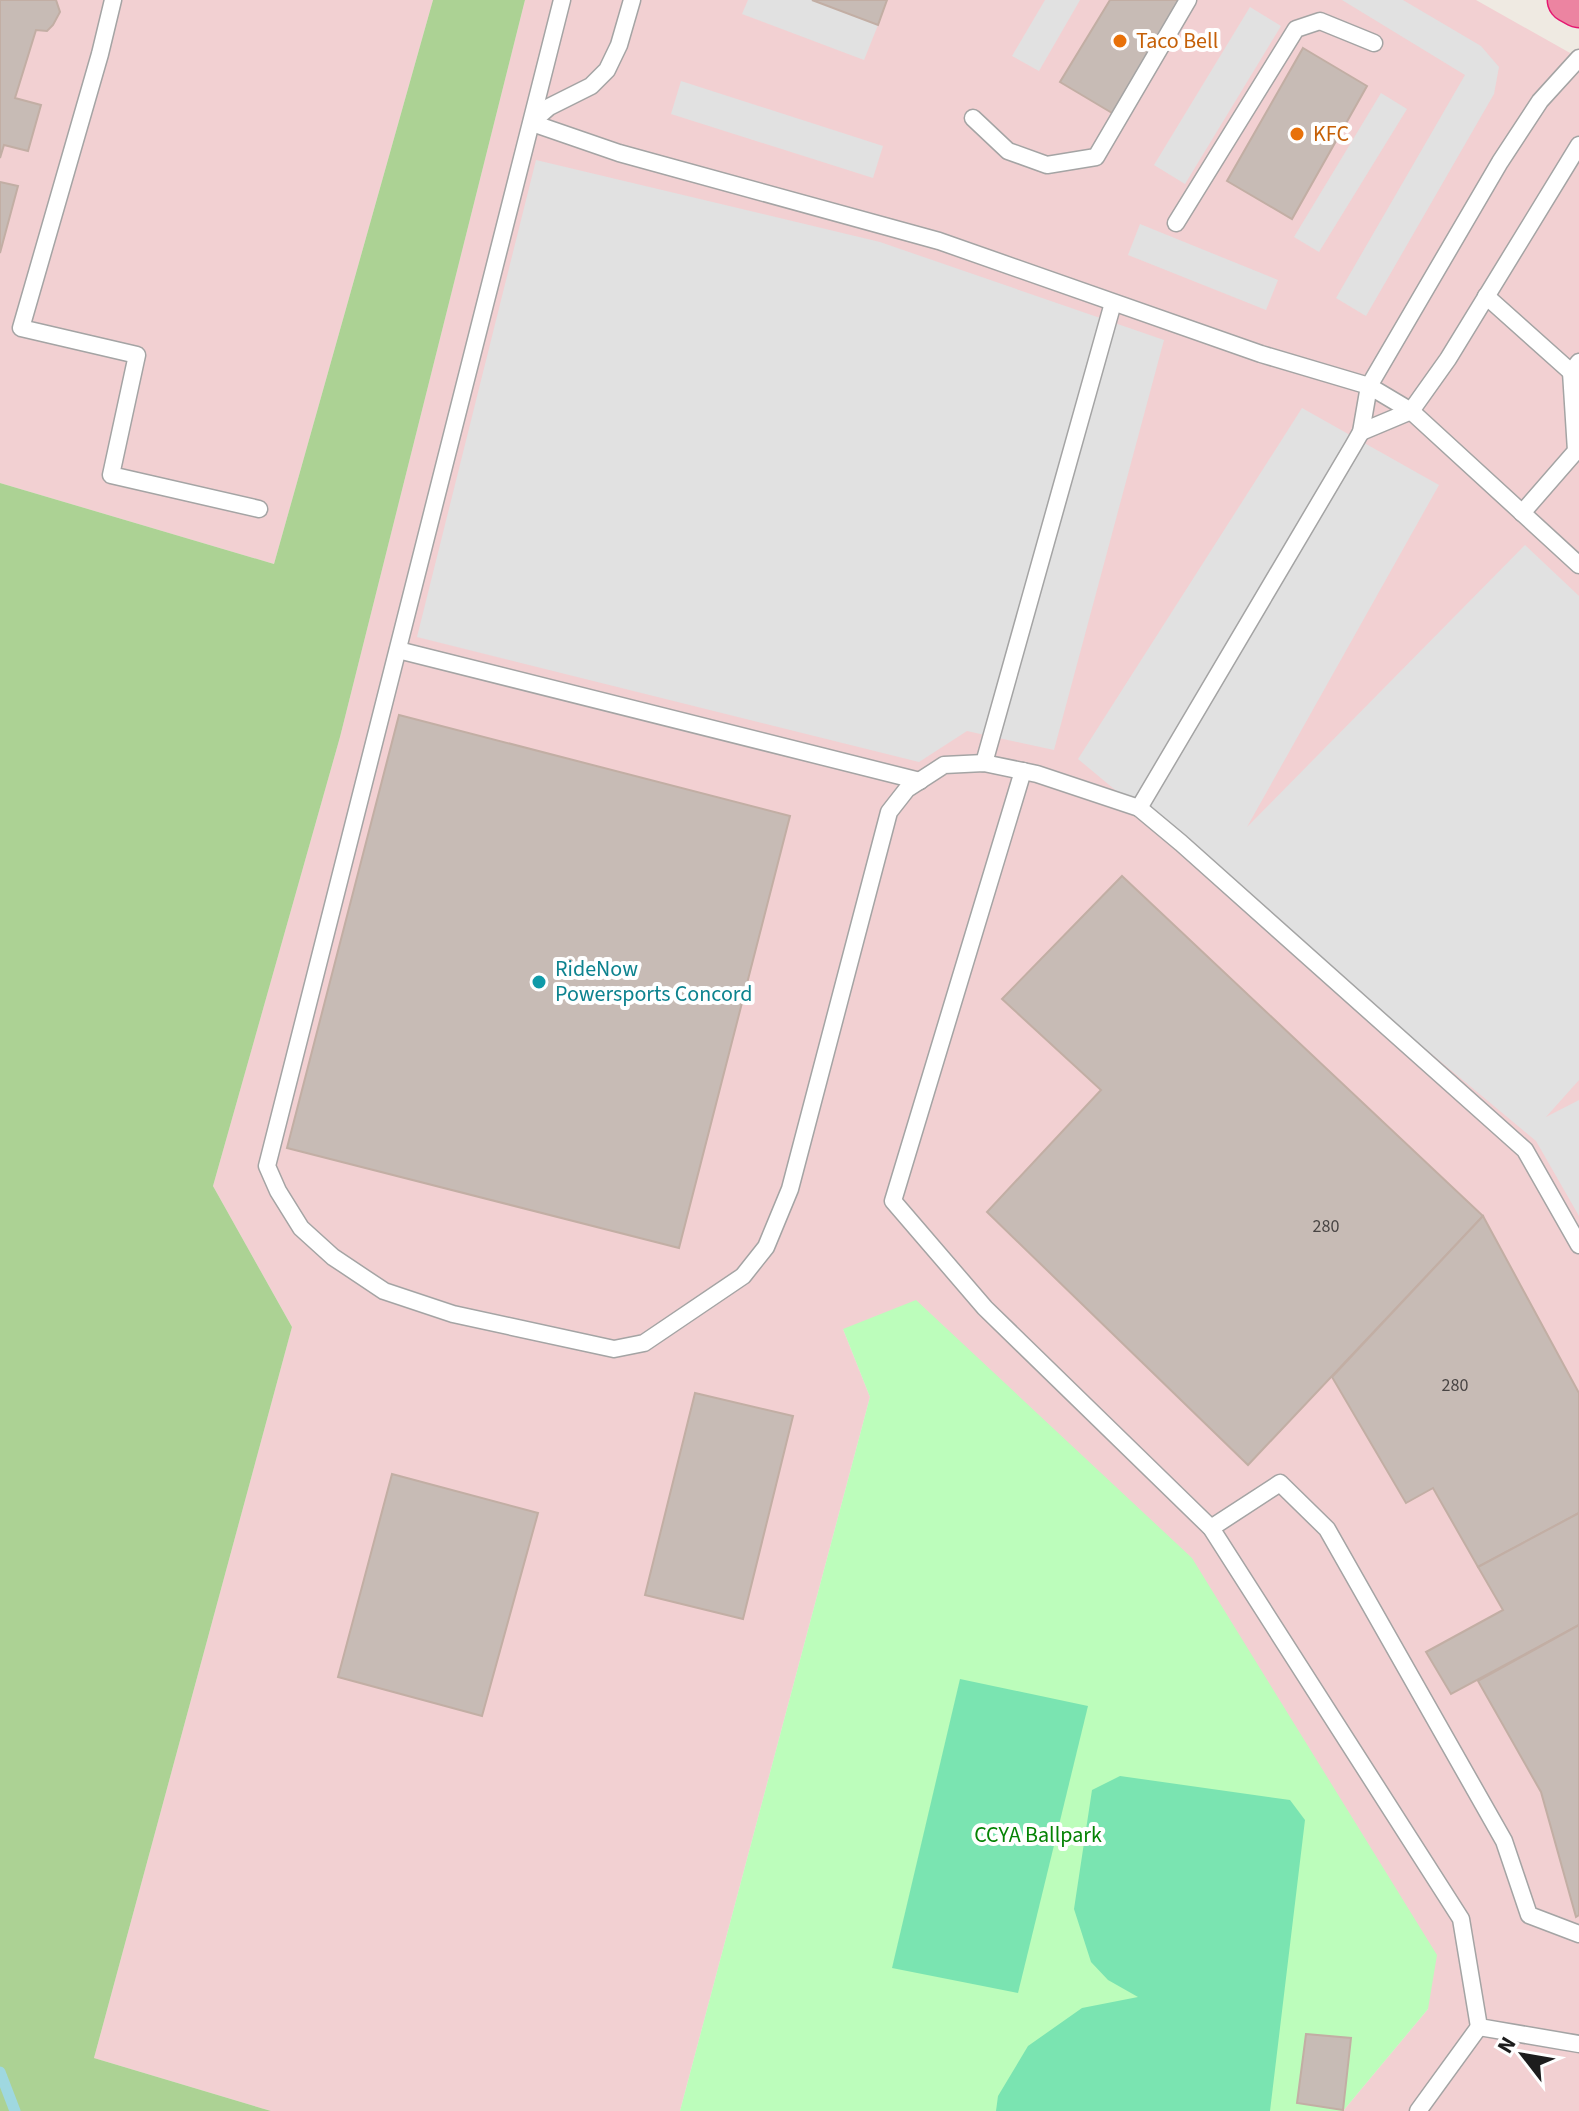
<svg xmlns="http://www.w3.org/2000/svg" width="1579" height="2111" viewBox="0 0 1579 2111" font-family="'Source Sans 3',sans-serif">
	<rect width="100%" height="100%" fill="#efeae2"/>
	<g fill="#f2d0d2">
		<polygon points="0,0 433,0 274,564 0,483"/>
		<polygon points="525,0 1476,0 1579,58 1579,2111 1343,2111 1428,2009 843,1329 870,1397 680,2111 271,2111 94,2058 292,1327 213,1186 340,737"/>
	</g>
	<polygon fill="#acd294" points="433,0 525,0 340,737 213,1186 292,1327 94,2058 271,2111 0,2111 0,483 274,564"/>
	<polygon fill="#bcfdbb" points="916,1300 1192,1558 1437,1955 1428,2009 1343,2111 680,2111 870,1397 843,1329"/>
	<g fill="#7ae4b1">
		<polygon points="960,1679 1088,1706 1018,1993 892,1968"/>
		<polygon points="1120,1776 1290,1800 1305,1820 1270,2111 996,2111 998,2096 1028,2046 1082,2008 1138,1997 1108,1980 1091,1962 1074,1909 1092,1790"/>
	</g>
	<g fill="#e1e1e1">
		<polygon points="748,0 812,0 878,25 864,60 742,14"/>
		<polygon points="1045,0 1080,0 1039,71 1012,56"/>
		<polygon points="1342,0 1403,0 1481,46 1499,67 1494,94 1366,316 1336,298 1465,75"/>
		<polygon points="1250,7 1281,26 1185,184 1154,165"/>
		<polygon points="681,81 883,146 873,178 671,114"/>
		<polygon points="1381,93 1407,109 1319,252 1294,237"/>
		<polygon points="536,160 880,242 1164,340 1054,750 967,731 919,762 417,637"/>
		<polygon points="1140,224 1278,280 1266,310 1128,255"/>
		<polygon points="1302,408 1439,485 1247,827 1525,545 1579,596 1579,1080 1546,1117 1579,1100 1579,1216 1536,1141 1078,759"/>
	</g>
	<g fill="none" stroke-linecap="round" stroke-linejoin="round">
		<polyline stroke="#9fd8e0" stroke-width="11" points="0,2072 15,2111"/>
	</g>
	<g fill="#c7bbb5" stroke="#c2aea4" stroke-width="2">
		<polygon points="0,0 56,0 60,12 53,25 47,31 36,30 15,98 41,105 28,151 4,145 0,158"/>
		<polygon points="812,0 887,0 878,25"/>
		<polygon points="1110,0 1180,0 1112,113 1060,82"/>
		<polygon points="1303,48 1367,86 1292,219 1227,181"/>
		<polygon points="0,182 18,186 0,253"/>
		<polygon points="399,715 790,816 679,1248 287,1148"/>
		<polygon points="1122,876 1483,1216 1248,1465 987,1212 1101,1090 1002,999"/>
		<polygon points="1483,1216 1579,1393 1579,1513 1478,1567 1433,1488 1406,1503 1332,1377"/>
		<polygon points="695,1393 793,1416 743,1619 645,1595"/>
		<polygon points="392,1474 538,1513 482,1716 338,1677"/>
		<polygon points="1579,1513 1579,1625 1451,1694 1426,1652 1503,1610 1478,1567"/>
		<polygon points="1579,1625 1579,1915 1576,1917 1541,1792 1478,1681"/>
		<polygon points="1306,2034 1351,2038 1343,2110 1297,2103"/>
	</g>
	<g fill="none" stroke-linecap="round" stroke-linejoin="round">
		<g stroke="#a4a4a4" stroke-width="19">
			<g id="lane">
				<polyline points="113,0 100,54 21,328 137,355 111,475 259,509"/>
				<polyline points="562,0 267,1166 278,1191 301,1228 333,1257 384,1291 453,1314 614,1349 644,1343 743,1276 766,1247 790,1189 889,812 907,789 944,765 984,763 1037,774 1139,808 1181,843 1525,1150 1579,1245"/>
				<polyline points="973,118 1008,151 1047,165 1096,157 1188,0"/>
				<polyline points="533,121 549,107 591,86 607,70 619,45 632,0"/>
				<polyline points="532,123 619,153 939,241 1261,354 1369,386 1411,411 1579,565"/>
				<polyline points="1176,223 1296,29 1320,21 1374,43"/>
				<polyline points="1486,296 1571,372 1579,362"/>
				<polyline points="1361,432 1411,411 1448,359 1579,145"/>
				<polyline points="1522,513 1576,451 1571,372"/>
				<polyline points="398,650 920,781"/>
				<polyline points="984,763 1113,303"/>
				<polyline points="1023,771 893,1201 985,1308 1211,1528 1461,1919 1479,2027 1579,2044"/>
				<polyline points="1139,808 1353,446 1361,432 1369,386 1500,162 1540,101 1579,58"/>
				<polyline points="1211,1528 1280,1483 1327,1529 1504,1841 1529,1915 1579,1934"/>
				<polyline points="1418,2111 1479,2027"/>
			</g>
		</g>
		<g stroke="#e51871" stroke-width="47">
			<polyline id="highway" points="1570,0 1579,5"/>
		</g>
		<use href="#lane" stroke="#fff" stroke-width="16"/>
		<use href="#highway" stroke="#ec84a1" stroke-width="44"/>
	</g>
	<g fill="#e8710a" stroke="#fff" stroke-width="3">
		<circle cx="1120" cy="41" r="8"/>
		<circle cx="1297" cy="134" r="8"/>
	</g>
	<circle fill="#0f9aa8" stroke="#fff" stroke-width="3" cx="539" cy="982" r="8"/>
	<g text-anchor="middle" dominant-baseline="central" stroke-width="8" stroke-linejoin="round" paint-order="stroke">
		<g font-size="18" fill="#484443">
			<text x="1326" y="1226">280</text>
			<text x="1455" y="1385">280</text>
		</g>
		<g font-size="22" fill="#c56008" stroke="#fff" text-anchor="start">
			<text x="1136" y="41">Taco Bell</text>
			<text x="1313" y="134">KFC</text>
		</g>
		<g font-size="22" fill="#0d838f" stroke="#fff" text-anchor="start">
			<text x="555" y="969">RideNow<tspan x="555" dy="25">Powersports Concord</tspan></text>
		</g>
		<g font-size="22" fill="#058304" stroke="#fff">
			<text x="1038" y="1835">CCYA Ballpark</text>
		</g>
	</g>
	<g transform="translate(1523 2055) rotate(301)" stroke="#ffffff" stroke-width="6" paint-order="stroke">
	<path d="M0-6L14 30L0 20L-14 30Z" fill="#1d1d1d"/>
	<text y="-12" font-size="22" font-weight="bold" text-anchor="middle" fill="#1d1d1d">N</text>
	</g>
</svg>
